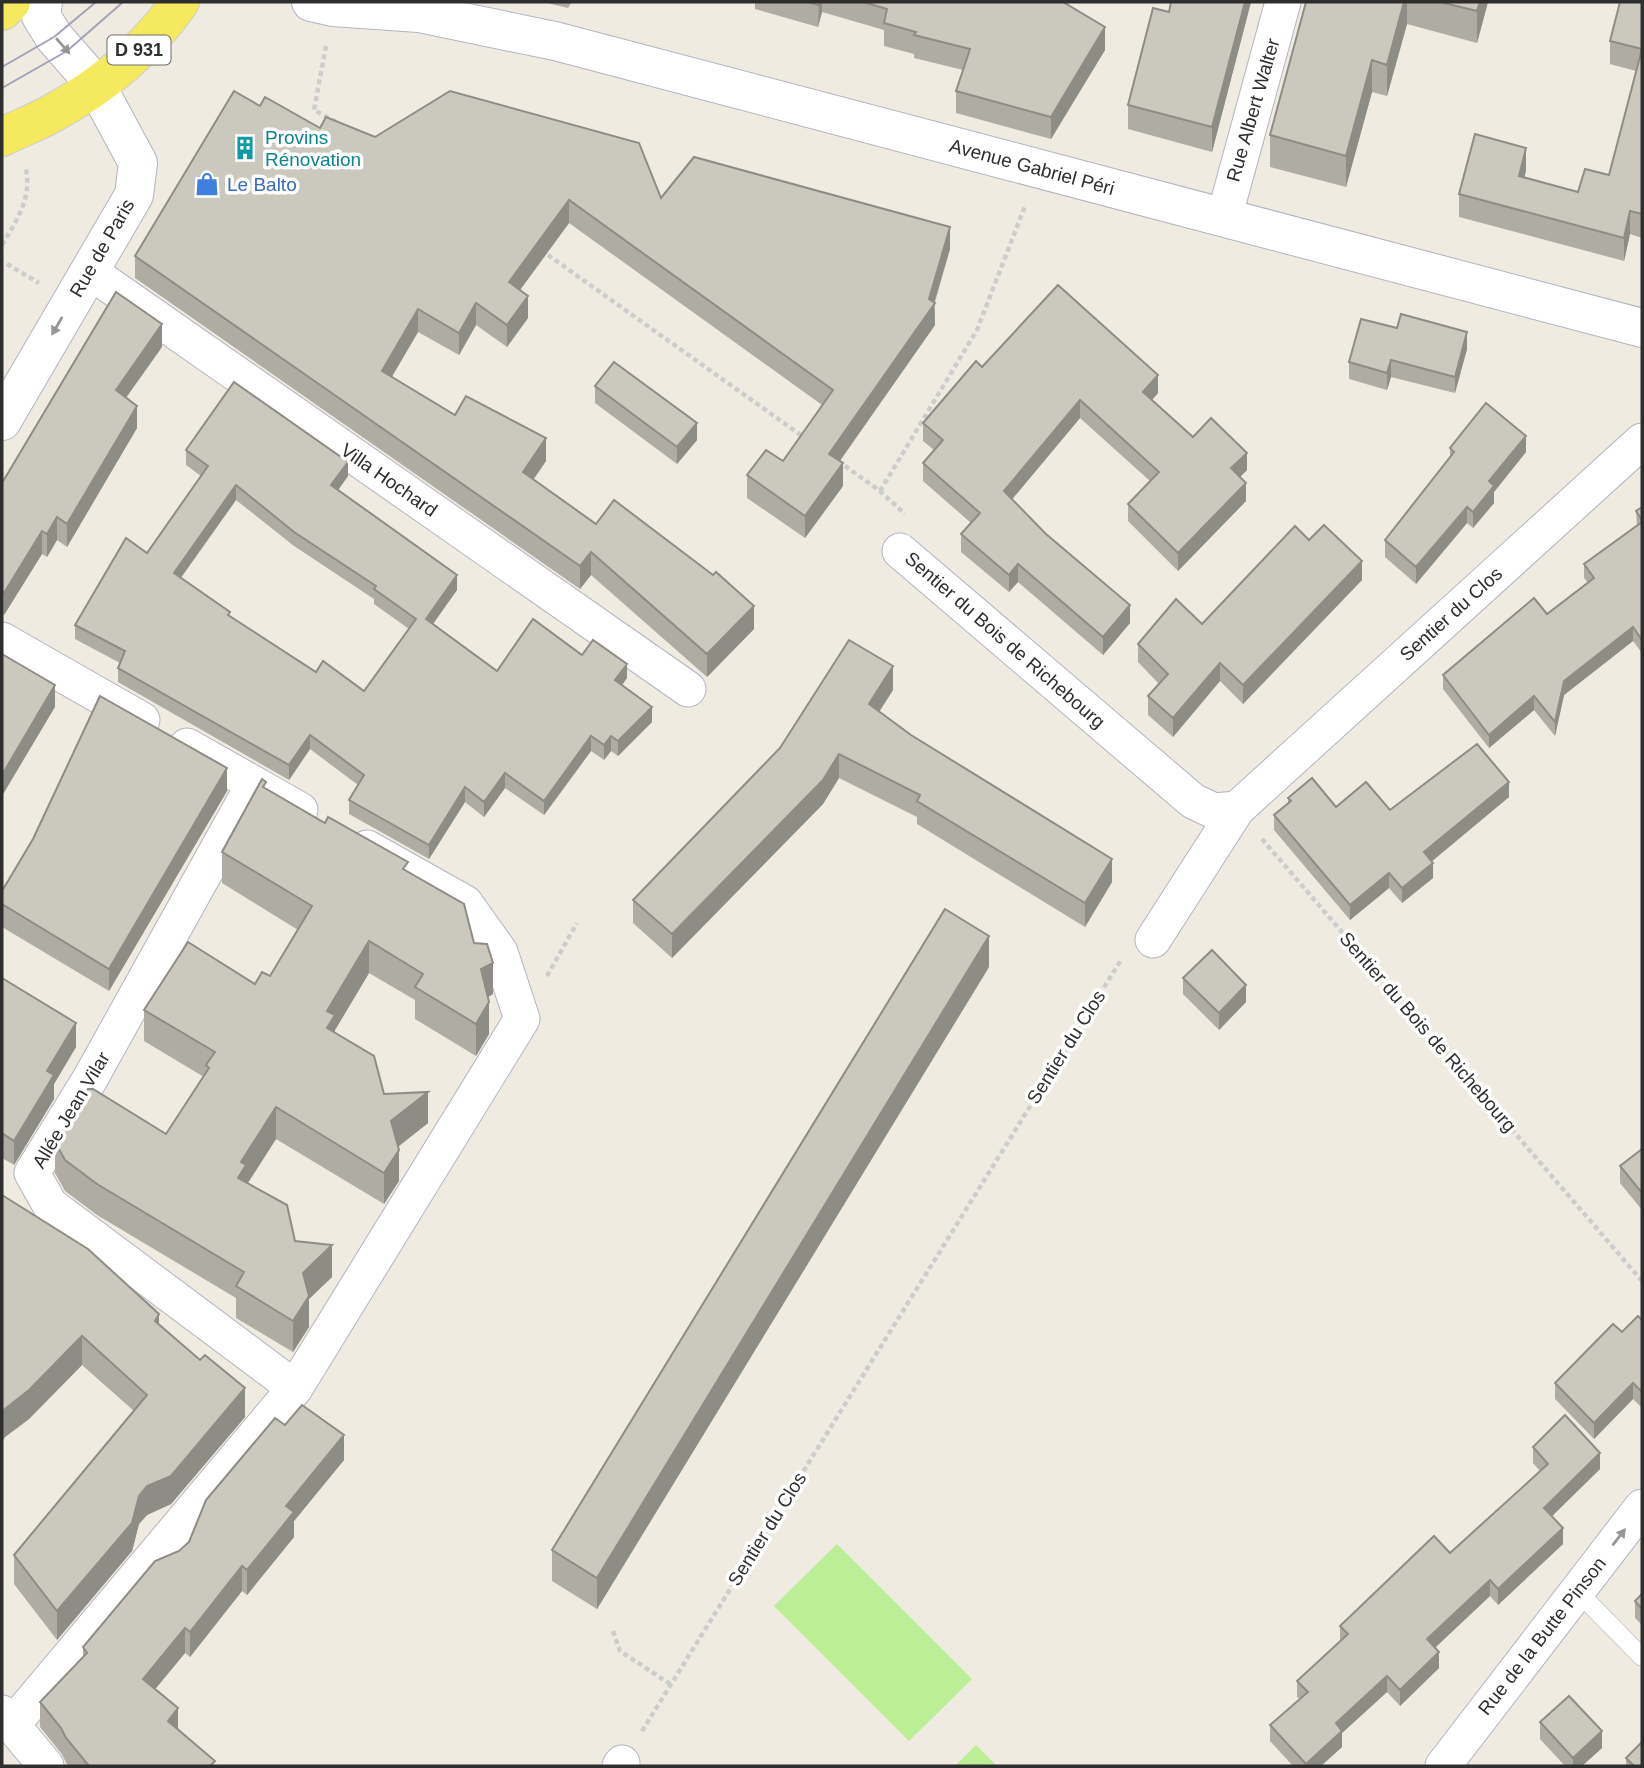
<svg xmlns="http://www.w3.org/2000/svg" width="1644" height="1768" viewBox="0 0 1644 1768" font-family="Arial,sans-serif">
	<rect width="100%" height="100%" fill="#efebe0"/>
	<g fill="#bcee98">
		<polygon points="837,1544 972,1679 909,1741 774,1606"/>
		<polygon points="976,1745 997,1766 955,1766"/>
	</g>
	<g fill="none" stroke-linecap="round" stroke-linejoin="round">
		<g stroke="#b4b4c1" stroke-width="19">
			<polyline id="service" points="1577,1591 1642,1657"/>
		</g>
		<g stroke="#b4b4c1" stroke-width="37">
			<g id="minor">
				<polyline points="1224,218 1283,2"/>
				<polyline points="89,271 688,689"/>
				<polyline points="900,551 1193,801 1214,811 1237,809"/>
				<polyline points="2,640 142,720"/>
				<polyline points="187,746 300,810"/>
				<polyline points="254,784 90,1079 32,1173 50,1205 295,1388"/>
				<polyline points="1153,940 1237,809 1642,441"/>
				<polyline points="2,1713 46,1766"/>
				<polyline points="12,1725 295,1388 522,1019 500,952 465,903 367,848"/>
				<polyline points="620,1766 622,1763"/>
				<polyline points="1443,1766 1642,1507"/>
			</g>
		</g>
		<g stroke="#b4b4c1" stroke-width="40">
			<g id="tertiary">
				<polyline points="311,2 333,7 419,13 555,41 1642,328"/>
				<polyline points="2,421 134,195 138,163 96,85 54,37 41,16 43,2"/>
			</g>
		</g>
		<g stroke="#cdcdcd" stroke-width="40">
			<g id="primary">
				<polyline points="2,11 11,2"/>
				<path d="M2 137C18 129 35 123 51 114 101 87 147 49 180 2"/>
			</g>
		</g>
		<g stroke="#cdcdcd" stroke-width="4.5" stroke-dasharray="5 3.5" stroke-linecap="butt">
			<polyline points="326,46 314,110 338,123"/>
			<path d="M2 245C16 221 32 199 26 169"/>
			<polyline points="541,250 805,438"/>
			<polyline points="7,264 39,283"/>
			<polyline points="838,461 880,491 905,514"/>
			<polyline points="880,491 977,330 1025,206"/>
			<polyline points="1262,839 1642,1281"/>
			<polyline points="547,976 577,923"/>
			<polyline points="613,1631 620,1651 670,1684"/>
			<polyline points="642,1731 1121,960"/>
		</g>
		<use href="#service" stroke="#fff" stroke-width="18"/>
		<use href="#minor" stroke="#fff" stroke-width="35"/>
		<use href="#tertiary" stroke="#fff" stroke-width="38"/>
		<use href="#primary" stroke="#f5ea5f" stroke-width="38"/>
		<g stroke="#a2a2b8" stroke-width="2">
			<polyline points="2,67 54,37 96,2"/>
			<polyline points="2,88 67,51 123,2"/>
		</g>
	</g>
	<g fill="#afada3" fill-rule="evenodd">
		<polygon points="543,2 572,2 568,8"/>
		<polygon points="755,2 1063,2 1105,50 1051,139 956,113 956,91 963,70 914,58 914,54 884,46 884,30 822,12 818,27 755,9"/>
		<polygon points="1251,2 1212,152 1128,129 1128,105 1169,12"/>
		<polygon points="1306,2 1488,2 1477,43 1407,24 1387,96 1372,92 1346,187 1270,167 1270,135"/>
		<polygon points="1642,2 1642,238 1630,234 1624,261 1459,217 1459,194 1526,171 1524,177 1578,192 1609,175 1636,71 1610,64 1610,41"/>
		<polygon points="260,106 320,128 375,137 661,198 950,249 935,302 935,325 840,461 843,486 805,538 747,498 747,475 783,461 822,405 569,223 520,290 528,318 507,347 476,325 459,355 418,332 392,377 455,415 546,461 533,479 596,524 754,629 707,677 591,575 580,589 135,278 135,256"/>
		<polygon points="162,347 126,397 137,428 67,547 57,540 47,557 42,554 4,615 2,614 2,483"/>
		<polygon points="1467,349 1455,393 1391,377 1387,390 1349,379 1349,362"/>
		<polygon points="982,367 1158,393 1152,400 1193,437 1247,470 1240,477 1246,501 1178,571 1128,521 1128,504 1150,481 1080,418 1012,499 1130,623 1103,655 1018,582 1009,592 961,552 961,534 971,523 923,481 923,463 934,450 923,441 923,423"/>
		<polygon points="595,386 697,440 677,464 595,403"/>
		<polygon points="1450,448 1526,452 1494,492 1494,503 1473,528 1467,523 1416,584 1385,557 1385,540 1450,458"/>
		<path d="M186 450 348 476 338 490 457 590 432 624 497 671 582 655 627 678 622 685 652 722 618 756 611 751 604 760 591 751 544 815 505 788 484 817 465 802 429 859 349 814V800L358 785 310 749 289 780 118 682V668L120 663 75 639V625L147 553 201 476 186 465ZM236 500 294 546 374 599V604L409 629 364 691 316 672 230 616 181 578Z"/>
		<polygon points="1642,507 1642,653 1633,641 1564,695 1555,736 1534,710 1489,748 1443,689 1443,675 1547,614 1588,583 1584,578 1584,564 1637,526 1636,511"/>
		<polygon points="1309,540 1362,580 1243,704 1220,681 1173,737 1148,715 1148,696 1159,684 1138,662 1138,644 1202,624"/>
		<polygon points="893,690 879,711 1112,882 1085,927 917,824 917,817 839,778 823,804 672,958 633,923 633,900"/>
		<polygon points="266,788 408,872 474,943 493,994 488,997 489,1034 476,1056 415,1019 415,1000 369,973 335,1030 335,1033 384,1094 428,1123 398,1147 399,1181 384,1204 276,1139 247,1184 295,1241 332,1277 309,1299 309,1327 293,1352 236,1318 236,1298 97,1215 65,1191 55,1173 55,1142 166,1134 204,1077 144,1041 144,1010 255,984 270,976 298,930 222,883 222,852"/>
		<polygon points="227,791 109,991 2,927 2,891"/>
		<polygon points="1509,797 1431,861 1433,878 1402,903 1389,888 1350,920 1274,830 1274,815 1288,803 1288,798 1336,807 1390,810"/>
		<polygon points="989,967 597,1609 552,1581 552,1550"/>
		<polygon points="2,978 76,1047 54,1084 54,1099 14,1165 2,1158"/>
		<polygon points="1183,978 1246,1002 1219,1030 1183,994"/>
		<polygon points="1642,1149 1642,1210 1620,1183 1620,1166"/>
		<polygon points="2,1195 159,1324 245,1417 171,1504 147,1515 139,1524 132,1551 57,1640 14,1584 14,1555 134,1411 82,1365 29,1419 5,1437"/>
		<polygon points="1642,1320 1642,1408 1633,1399 1594,1439 1555,1399 1555,1383 1622,1332"/>
		<polygon points="285,1425 344,1460 294,1521 294,1537 247,1595 242,1591 190,1657 185,1653 155,1689 178,1729 215,1766 68,1766 61,1753 40,1727 40,1702 83,1658 83,1647 189,1542"/>
		<polygon points="1533,1447 1600,1469 1552,1516 1563,1544 1498,1605 1490,1596 1435,1648 1439,1668 1400,1706 1387,1692 1342,1733 1342,1747 1321,1766 1293,1766 1270,1741 1270,1725 1300,1699 1297,1697 1297,1681 1340,1642 1340,1626 1450,1553 1540,1471 1533,1463"/>
		<polygon points="1642,1594 1642,1625 1635,1618 1635,1601"/>
		<polygon points="1540,1722 1602,1748 1582,1766 1565,1766 1540,1739"/>
		<polygon points="1626,1758 1642,1766 1626,1766"/>
	</g>
	<g fill="#8e8d85">
		<polygon points="819,2 822,2 822,12 818,27"/>
		<polygon points="1245,2 1251,2 1212,152 1212,127"/>
		<polygon points="1404,2 1407,2 1407,24 1387,96 1387,65"/>
		<polygon points="1480,2 1488,2 1477,43 1477,11"/>
		<polygon points="1105,27 1105,50 1051,139 1051,117"/>
		<polygon points="1372,60 1372,92 1346,187 1346,156"/>
		<polygon points="1526,148 1526,171 1519,199 1519,176"/>
		<polygon points="569,200 569,223 509,305 509,282"/>
		<polygon points="1630,211 1630,234 1624,261 1624,238"/>
		<polygon points="950,227 950,249 934,303 935,325 829,476 829,454 929,299"/>
		<polygon points="528,296 528,318 507,347 507,325"/>
		<polygon points="476,303 476,325 459,355 459,333"/>
		<polygon points="418,309 418,332 382,393 382,371"/>
		<polygon points="162,324 162,347 116,412 116,390"/>
		<polygon points="1467,332 1467,349 1455,393 1455,377"/>
		<polygon points="1391,360 1391,377 1387,390 1387,373"/>
		<polygon points="1158,375 1158,393 1143,410 1143,392"/>
		<polygon points="1080,400 1080,418 1004,509 1004,491"/>
		<polygon points="137,406 137,428 67,547 67,524"/>
		<polygon points="697,423 697,440 677,464 677,447"/>
		<polygon points="1526,436 1526,452 1494,492 1494,503 1473,528 1473,512 1489,481"/>
		<polygon points="546,438 546,461 523,495 523,472"/>
		<polygon points="1247,453 1247,470 1231,486 1231,468"/>
		<polygon points="348,462 348,476 331,500 331,485"/>
		<polygon points="843,463 843,486 805,538 805,516"/>
		<polygon points="1246,483 1246,501 1178,571 1178,553"/>
		<polygon points="236,485 236,500 174,587 174,573"/>
		<polygon points="1467,507 1467,523 1416,584 1416,567"/>
		<polygon points="57,517 57,540 47,557 47,534"/>
		<polygon points="42,531 42,554 4,615 4,593"/>
		<polygon points="591,552 591,575 580,589 580,566"/>
		<polygon points="1362,561 1362,580 1243,704 1243,685"/>
		<polygon points="1018,564 1018,582 1009,592 1009,575"/>
		<polygon points="457,575 457,590 426,634 426,619"/>
		<polygon points="1130,605 1130,623 1103,655 1103,637"/>
		<polygon points="754,606 754,629 707,677 707,654"/>
		<polygon points="1633,627 1633,641 1564,695 1555,736 1555,722 1564,681"/>
		<polygon points="1220,663 1220,681 1173,737 1173,718"/>
		<polygon points="627,664 627,678 615,695 615,680"/>
		<polygon points="893,666 893,690 869,728 869,704"/>
		<polygon points="55,685 55,707 2,796 2,775"/>
		<polygon points="1534,696 1534,710 1489,748 1489,735"/>
		<polygon points="652,707 652,722 618,756 618,741"/>
		<polygon points="310,735 310,749 289,780 289,765"/>
		<polygon points="591,736 591,751 544,815 544,801"/>
		<polygon points="611,736 611,751 604,760 604,745"/>
		<polygon points="839,754 839,778 823,804 672,958 672,934"/>
		<polygon points="227,768 227,791 109,991 109,969"/>
		<polygon points="505,773 505,788 484,817 484,802"/>
		<polygon points="1509,782 1509,797 1424,868 1424,852"/>
		<polygon points="465,787 465,802 429,859 429,845"/>
		<polygon points="1112,859 1112,882 1085,927 1085,903"/>
		<polygon points="1433,863 1433,878 1402,903 1402,888"/>
		<polygon points="1389,873 1389,888 1350,920 1350,905"/>
		<polygon points="989,936 989,967 597,1609 597,1578"/>
		<polygon points="369,941 369,973 335,1030 335,1047 327,1059 327,1011"/>
		<polygon points="493,963 493,994 481,1001 481,969"/>
		<polygon points="1246,985 1246,1002 1219,1030 1219,1013"/>
		<polygon points="489,1002 489,1034 476,1056 476,1024"/>
		<polygon points="76,1023 76,1047 54,1084 54,1099 14,1165 14,1141 47,1071"/>
		<polygon points="428,1092 428,1123 391,1152 391,1121"/>
		<polygon points="276,1107 276,1139 246,1186 238,1178 241,1162"/>
		<polygon points="399,1150 399,1181 384,1204 384,1173"/>
		<polygon points="332,1245 332,1277 309,1299 309,1327 293,1352 293,1321 303,1273"/>
		<polygon points="159,1314 159,1342 155,1321"/>
		<polygon points="82,1336 82,1365 29,1419 5,1437 2,1442 2,1414 5,1409"/>
		<polygon points="1633,1383 1633,1399 1594,1439 1594,1423"/>
		<polygon points="245,1388 245,1417 171,1504 147,1515 139,1524 132,1551 57,1640 57,1611 139,1496 147,1486"/>
		<polygon points="344,1435 344,1460 294,1521 294,1537 247,1595 247,1570 286,1506"/>
		<polygon points="1600,1453 1600,1469 1544,1524 1544,1508"/>
		<polygon points="1563,1528 1563,1544 1498,1605 1498,1589"/>
		<polygon points="242,1566 242,1591 190,1657 190,1632"/>
		<polygon points="1490,1580 1490,1596 1427,1655 1427,1639"/>
		<polygon points="185,1628 185,1653 143,1704 143,1679"/>
		<polygon points="1439,1652 1439,1668 1400,1706 1400,1690"/>
		<polygon points="1387,1676 1387,1692 1342,1733 1342,1747 1321,1766 1306,1766 1306,1764 1336,1723"/>
		<polygon points="178,1708 178,1734 168,1721"/>
		<polygon points="1602,1731 1602,1748 1582,1766 1573,1766 1573,1758"/>
	</g>
	<g fill="#cbc9be" stroke="#8e8d85" stroke-width="2" fill-rule="evenodd">
		<polygon points="808,2 819,2 818,5"/>
		<polygon points="863,2 1063,2 1105,27 1051,117 956,91 970,49 914,35 916,32 884,23 887,9"/>
		<polygon points="1171,2 1245,2 1212,127 1128,105 1153,8 1169,12"/>
		<polygon points="1306,2 1404,2 1387,65 1372,60 1346,156 1270,135"/>
		<polygon points="1440,2 1480,2 1477,11"/>
		<polygon points="1620,2 1642,2 1642,214 1630,211 1624,238 1459,194 1475,134 1526,148 1519,176 1578,192 1585,169 1609,175 1642,49 1610,41"/>
		<polygon points="234,91 260,106 265,97 320,128 326,117 375,137 450,91 639,143 661,198 694,157 950,227 929,299 935,303 829,454 843,463 805,516 747,475 766,450 783,461 833,390 569,200 509,282 528,296 507,325 476,303 459,333 418,309 382,371 455,415 466,396 546,438 523,472 596,524 614,500 713,575 716,572 754,606 707,654 591,552 580,566 135,256"/>
		<polygon points="1058,285 1158,375 1143,392 1193,437 1211,418 1247,453 1231,468 1246,483 1178,553 1128,504 1159,472 1080,400 1004,491 1046,534 1130,605 1103,637 1018,564 1009,575 961,534 980,513 923,463 943,440 923,423 976,361 982,367"/>
		<polygon points="116,292 162,324 116,390 137,406 67,524 57,517 47,534 42,531 4,593 2,591 2,483"/>
		<polygon points="1401,314 1467,332 1455,377 1391,360 1387,373 1349,362 1361,319 1397,328"/>
		<polygon points="614,362 697,423 677,447 595,386"/>
		<path d="M234 382 348 462 331 485 457 575 426 619 497 671 533 619 582 655 593 640 627 664 615 680 652 707 618 741 611 736 604 745 591 736 544 801 505 773 484 802 465 787 429 845 349 800 364 775 310 735 289 765 118 668 125 651 75 625 126 538 147 553 208 466 186 450ZM236 485 294 532 376 586 374 589 416 619 364 691 323 661 316 672 228 615 230 612 174 573Z"/>
		<polygon points="1486,403 1526,436 1489,481 1494,486 1473,512 1467,507 1416,567 1385,540 1454,452 1450,448"/>
		<polygon points="1642,507 1642,520 1636,511"/>
		<polygon points="1642,522 1642,640 1633,627 1564,681 1555,722 1534,696 1489,735 1443,675 1534,598 1547,614 1594,578 1584,564"/>
		<polygon points="1324,525 1362,561 1243,685 1220,663 1173,718 1148,696 1168,674 1138,644 1176,599 1202,624 1295,526 1309,540"/>
		<polygon points="849,640 893,666 869,704 911,735 1112,859 1085,903 917,801 920,795 839,754 823,780 672,934 633,900 780,748"/>
		<polygon points="2,654 55,685 2,775"/>
		<polygon points="100,696 227,768 109,969 2,904 2,891 33,839"/>
		<polygon points="1477,744 1509,782 1424,852 1433,863 1402,888 1389,873 1350,905 1274,815 1291,801 1288,798 1312,778 1336,807 1366,782 1390,810"/>
		<polygon points="262,779 266,782 263,787 325,823 328,817 408,862 403,869 464,904 474,943 487,944 493,963 481,969 489,1002 476,1024 415,987 423,974 369,941 327,1011 335,1015 327,1028 374,1056 384,1094 428,1092 391,1121 399,1150 384,1173 276,1107 241,1162 246,1165 238,1178 287,1205 295,1241 332,1245 303,1273 309,1296 293,1321 236,1286 244,1272 97,1184 65,1160 55,1142 88,1089 93,1089 166,1134 209,1068 206,1065 215,1052 144,1010 188,942 255,984 262,972 270,976 312,906 222,852"/>
		<polygon points="945,909 989,936 597,1578 552,1550"/>
		<polygon points="1212,950 1246,985 1219,1013 1183,978"/>
		<polygon points="2,978 76,1023 47,1071 54,1075 14,1141 2,1133"/>
		<polygon points="1642,1149 1642,1193 1620,1166"/>
		<polygon points="2,1195 88,1249 159,1314 155,1321 200,1360 205,1355 245,1388 171,1476 147,1486 139,1496 132,1523 57,1611 14,1555 147,1395 82,1336 29,1390 5,1409 2,1414"/>
		<polygon points="1638,1316 1642,1320 1642,1392 1633,1383 1594,1423 1555,1383 1613,1324 1622,1332"/>
		<polygon points="302,1405 344,1435 286,1506 294,1512 247,1570 242,1566 190,1632 185,1628 143,1679 178,1708 168,1721 215,1761 210,1766 89,1766 66,1738 61,1728 40,1702 87,1653 83,1647 155,1561 179,1551 189,1542 206,1500 275,1418 285,1425"/>
		<polygon points="1565,1415 1600,1453 1544,1508 1563,1528 1498,1589 1490,1580 1427,1639 1439,1652 1400,1690 1387,1676 1336,1723 1342,1731 1306,1764 1270,1725 1308,1692 1297,1681 1348,1634 1340,1626 1434,1536 1450,1553 1548,1464 1533,1447"/>
		<polygon points="1642,1594 1642,1609 1635,1601"/>
		<polygon points="1569,1696 1602,1731 1573,1758 1540,1722"/>
		<polygon points="1642,1742 1642,1766 1634,1766 1626,1758"/>
	</g>
	<defs><path id="oneway-solid" d="M-6-.8H1V-3.2L6.5 0L1 3.2V.8H-6Z" transform="scale(1.75)"/></defs>
	<g fill="#969696">
		<use href="#oneway-solid" transform="translate(63 46) rotate(49)"/>
		<use href="#oneway-solid" transform="translate(57 326) rotate(120)"/>
		<use href="#oneway-solid" transform="translate(1619 1537) rotate(-52)"/>
	</g>
	<defs>
		<g id="building-bare" transform="scale(1.89)"><path d="M-4-6H4V6H1V3H-1V6H-4ZM-2.5-4.3h1.7v1.8h-1.7ZM.8-4.3h1.7v1.8H.8ZM-2.5-1h1.7V.8h-1.7ZM.8-1h1.7V.8H.8Z" fill="#0f9aa8" stroke="#fff" stroke-width="2.5" paint-order="stroke"/></g>
		<g id="shop-bare" transform="scale(1.89)"><path d="M-5-2.5h2.3a2.7 3.5 0 0 1 5.4 0H5L5.5 6h-11ZM-1.5-2.5h3a1.5 2.3 0 0 0-3 0Z" fill="#3f7fe0" stroke="#fff" stroke-width="2.5" paint-order="stroke"/></g>
	</defs>
	<g fill-rule="evenodd">
		<use href="#building-bare" x="245" y="148"/>
		<use href="#shop-bare" x="207" y="184"/>
	</g>
	<g text-anchor="middle" dominant-baseline="central" stroke-width="7" stroke-linejoin="round" paint-order="stroke">
		<rect fill="#fff" stroke="#6d6d6d" stroke-width="2" x="107.5" y="35.5" width="63" height="29" rx="5"/>
		<g font-size="18" font-weight="bold" fill="#2e2e2e">
			<text x="139" y="50">D 931</text>
		</g>
		<g font-size="19" fill="#2e2e2e" stroke="#fff">
			<text transform="translate(1253 110) rotate(-74)">Rue Albert Walter</text>
			<text transform="translate(1032 167) rotate(15)">Avenue Gabriel Péri</text>
			<text transform="translate(102 248) rotate(-60)">Rue de Paris</text>
			<text transform="translate(389 480) rotate(35)">Villa Hochard</text>
			<text transform="translate(1451 614) rotate(-42)">Sentier du Clos</text>
			<text transform="translate(1005 640) rotate(41)">Sentier du Bois de Richebourg</text>
			<text transform="translate(1428 1032) rotate(49)">Sentier du Bois de Richebourg</text>
			<text transform="translate(1066 1047) rotate(-58)">Sentier du Clos</text>
			<text transform="translate(71 1110) rotate(-59)">Allée Jean Vilar</text>
			<text transform="translate(767 1529) rotate(-58)">Sentier du Clos</text>
			<text transform="translate(1542 1636) rotate(-52)">Rue de la Butte Pinson</text>
		</g>
		<g font-size="19" fill="#0d838f" stroke="#fff" text-anchor="start">
			<text x="265" y="137">Provins<tspan x="265" dy="22">Rénovation</tspan></text>
		</g>
		<g font-size="19" fill="#366cbe" stroke="#fff" text-anchor="start">
			<text x="227" y="184">Le Balto</text>
		</g>
	</g>
	<rect width="1644" height="1768" fill="none" stroke="#2e2e2e" stroke-width="7"/>
</svg>
